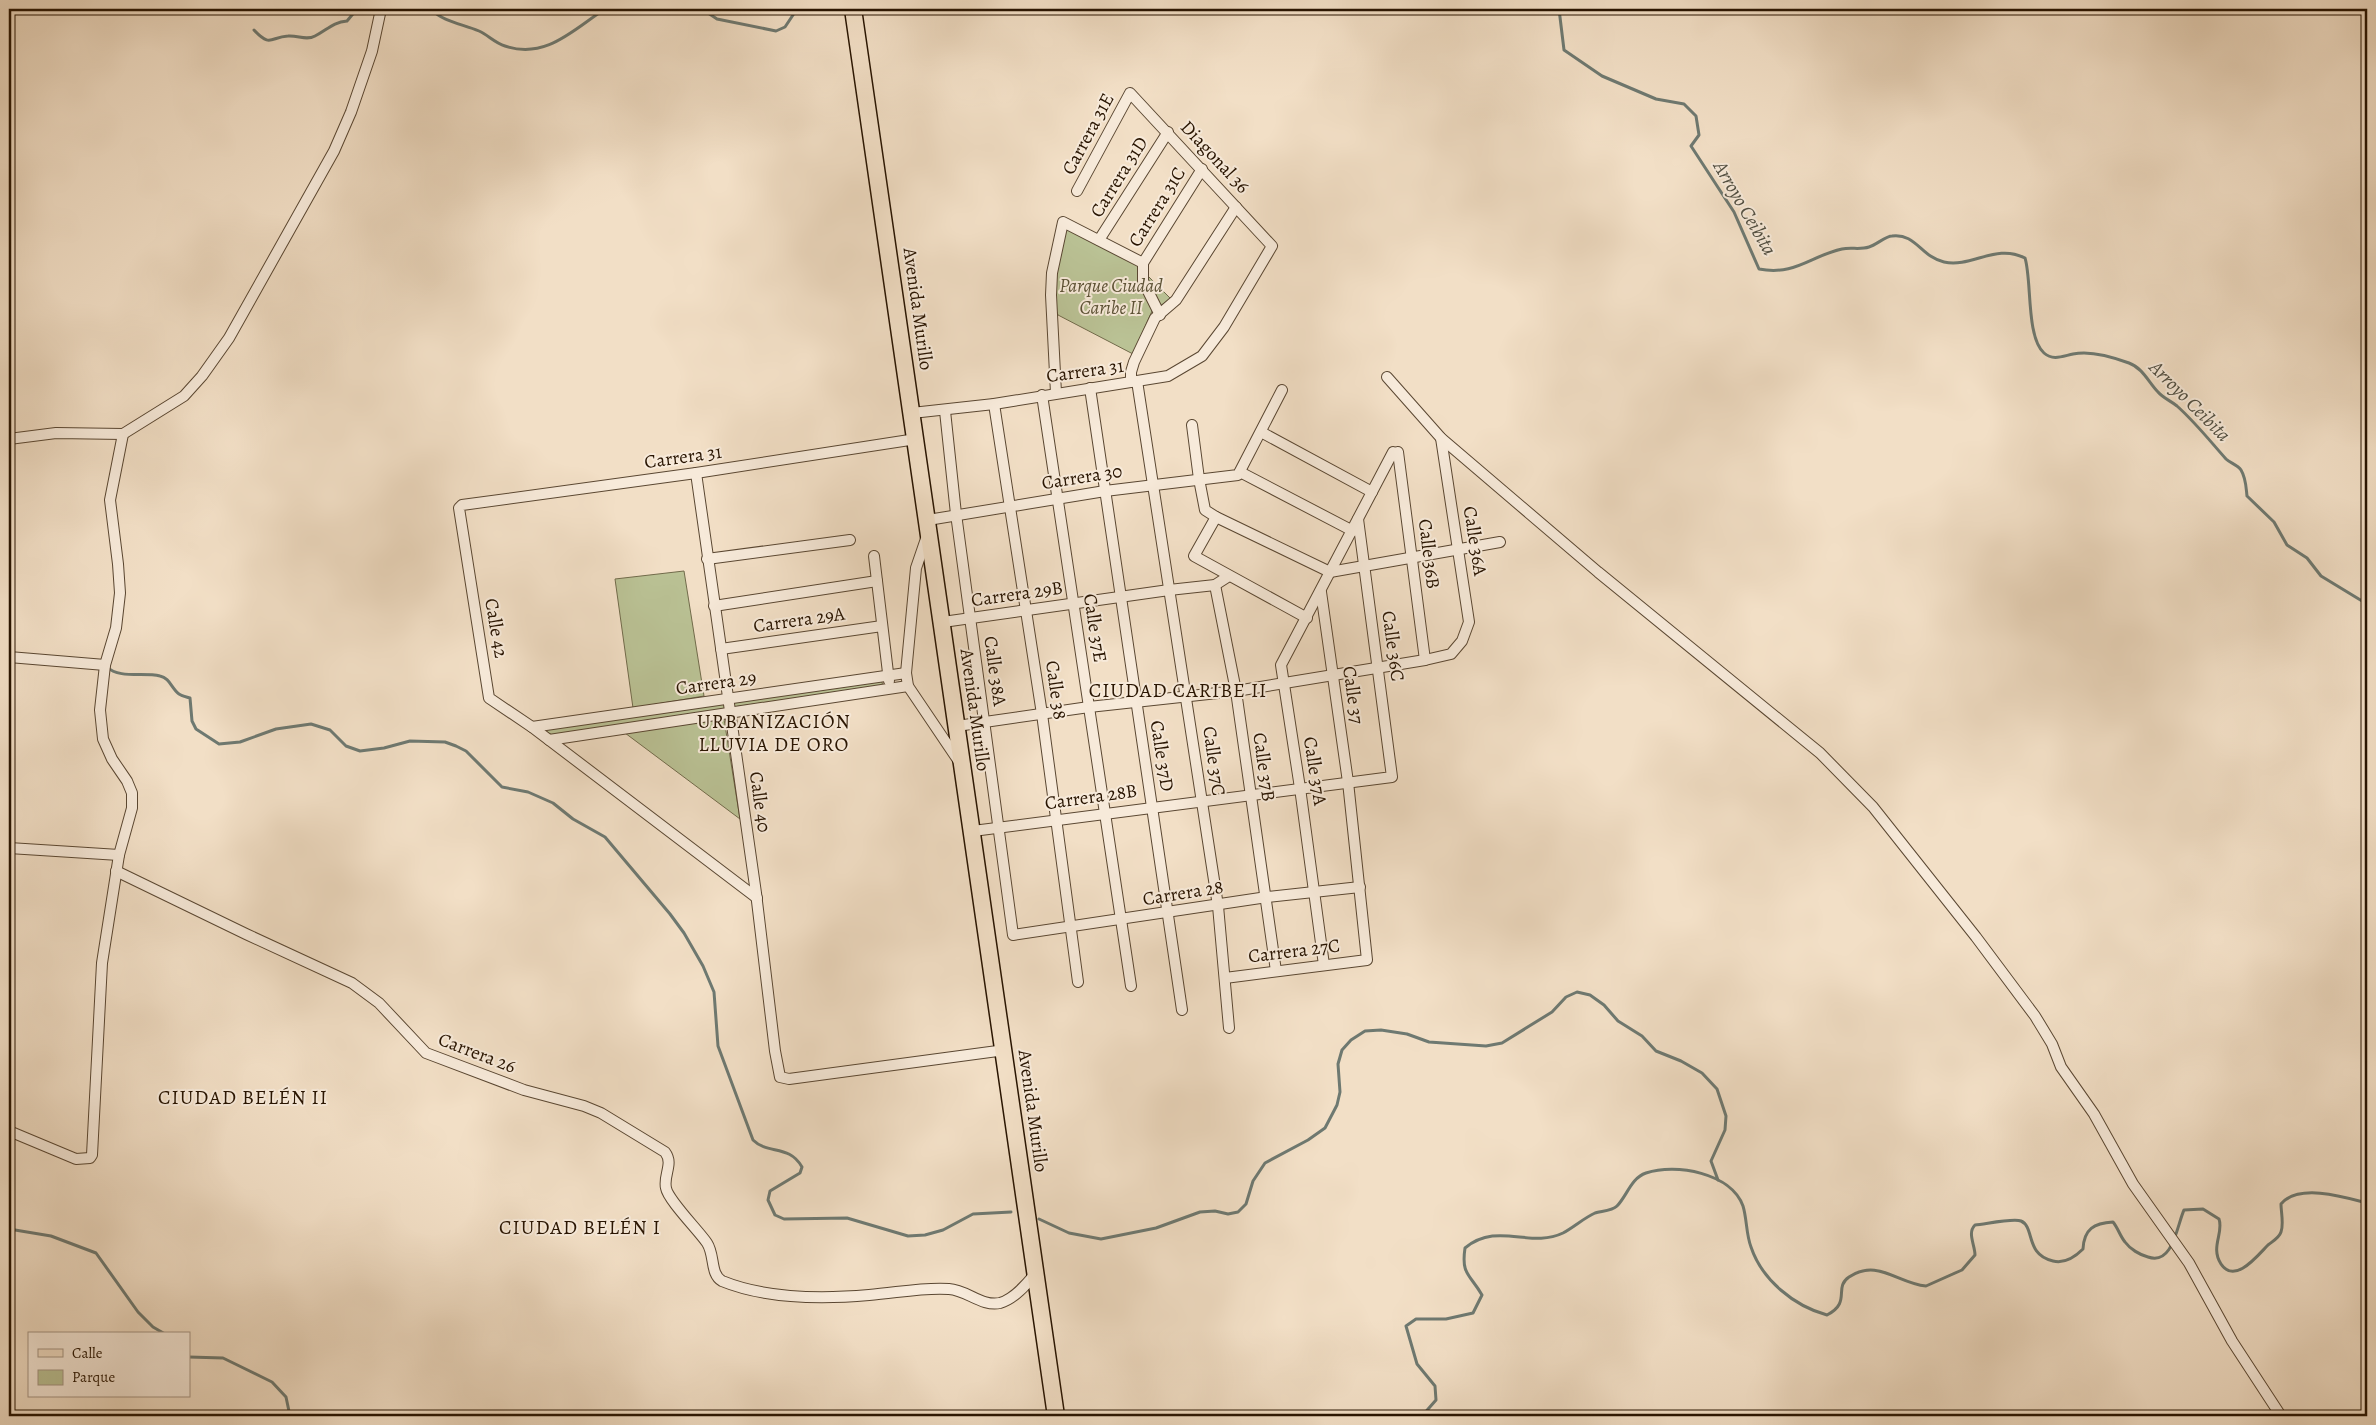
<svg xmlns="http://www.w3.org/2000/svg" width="2376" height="1425" viewBox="0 0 2376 1425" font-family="Alegreya,serif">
	<rect width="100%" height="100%" fill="#f2dfc6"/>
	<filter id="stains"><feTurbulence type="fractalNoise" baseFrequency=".004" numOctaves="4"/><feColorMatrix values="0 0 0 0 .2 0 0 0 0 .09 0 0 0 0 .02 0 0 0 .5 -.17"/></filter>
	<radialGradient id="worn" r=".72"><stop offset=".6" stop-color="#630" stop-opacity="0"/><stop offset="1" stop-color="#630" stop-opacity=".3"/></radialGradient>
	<g fill="#bac295" stroke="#716b4b">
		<polygon points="1066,229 1136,264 1171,299 1152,311 1133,354 1058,315 1052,302 1055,276"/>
		<polygon points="684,571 704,696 633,708 615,579"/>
		<polygon points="881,679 883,686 733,707 732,701"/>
		<polygon points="724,702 725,710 552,735 544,730"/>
		<polygon points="724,719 740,819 625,733"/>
	</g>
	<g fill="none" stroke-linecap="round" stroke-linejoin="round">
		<g stroke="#6e7971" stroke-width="3">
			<path d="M431 9C443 22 463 24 479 31 488 35 495 43 505 46 546 60 574 29 605 9"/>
			<polyline points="702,9 717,19 776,31 785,27 797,9"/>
			<path d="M1559 9 1564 50 1602 76 1656 99 1684 104 1696 116 1699 135 1691 146 1734 212 1759 269C1795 276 1810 256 1842 249 1851 247 1860 250 1869 247 1876 245 1886 236 1892 236 1916 233 1921 257 1944 262 1972 268 1996 243 2025 258 2032 280 2026 337 2044 353 2053 361 2063 356 2073 354 2091 350 2113 357 2129 363 2143 368 2149 383 2158 392 2163 398 2171 401 2177 406 2195 422 2210 441 2226 459 2230 463 2238 465 2241 470 2246 478 2246 487 2247 496L2274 522 2287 545 2307 558 2321 576 2367 604"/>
			<path d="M254 30C271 48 270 37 288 36 298 35 306 41 315 36 327 30 333 22 347 21L357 9"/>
			<path d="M107 667C119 679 144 672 160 676 170 678 171 688 179 694 182 696 187 697 190 698L192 721 196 729 219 744 240 742 276 729 311 724 330 730 346 746 360 751 384 748 410 741 445 742 456 746 466 751 502 787 528 792 553 803 573 819 605 837 670 914 684 933 703 966 714 992 718 1046 753 1140C768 1155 789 1144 802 1167L800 1173 770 1191 768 1200 775 1215 784 1219 847 1218 908 1236 925 1235 943 1230 973 1214 1011 1212"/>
			<polyline points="1039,1219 1069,1233 1101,1239 1156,1228 1200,1212 1215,1211 1228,1214 1238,1212 1246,1204 1253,1181 1265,1163 1308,1140 1325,1128 1337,1105 1340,1092 1338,1064 1342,1050 1351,1040 1365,1031 1381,1030 1407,1034 1429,1042 1486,1046 1502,1043 1552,1012 1566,997 1577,992 1590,995 1604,1005 1618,1021 1642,1036 1656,1051 1681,1061 1702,1073 1717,1089 1726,1116 1725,1130 1711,1161 1718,1180"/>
			<polyline points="9,1229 51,1236 96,1253 138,1312 153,1327 165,1334"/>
			<polyline points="189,1357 223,1358 272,1382 286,1397 290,1416"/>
			<path d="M1422 1416 1436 1400 1435 1386 1417 1364 1406 1326 1416 1319H1446L1473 1313 1482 1295C1470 1274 1461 1275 1465 1248 1498 1221 1530 1249 1563 1233 1574 1227 1584 1218 1595 1213 1602 1211 1612 1211 1617 1206 1627 1196 1631 1178 1646 1173 1676 1163 1731 1173 1743 1206 1747 1219 1746 1234 1751 1247 1762 1280 1794 1306 1827 1315 1852 1302 1833 1288 1849 1277 1877 1258 1897 1283 1926 1286L1962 1270 1975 1255C1975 1245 1967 1233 1975 1225 1986 1224 2013 1218 2021 1221 2035 1227 2025 1255 2053 1261 2065 1264 2075 1257 2083 1249 2084 1229 2094 1223 2113 1222 2118 1228 2120 1236 2125 1242 2130 1249 2140 1255 2148 1257 2173 1266 2177 1225 2184 1210L2203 1209 2219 1219C2224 1233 2210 1247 2221 1264 2235 1285 2258 1255 2268 1245 2273 1241 2279 1238 2281 1232 2284 1224 2281 1212 2281 1204 2298 1183 2345 1197 2367 1203"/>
		</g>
		<g stroke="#5a4732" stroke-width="12">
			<g id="minor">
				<polyline points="1099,240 1168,132"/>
				<polyline points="1143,263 1202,169"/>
				<polyline points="1387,377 1441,438 1598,572 1820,753 1873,807 1976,937 2035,1016 2052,1044 2061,1067 2094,1114 2133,1184 2189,1263 2232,1341 2281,1416"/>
				<polyline points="1137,381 1218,906 1229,1028"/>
				<polyline points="1131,382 1131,372 1134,362 1155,318 1176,300 1236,207"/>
				<polyline points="1090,388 1182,1010"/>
				<polyline points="1056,393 1051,295 1052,273 1063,222 1143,263 1143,281 1160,315"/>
				<polyline points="1042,395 1131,986"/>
				<polyline points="994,404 1042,714 1078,982"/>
				<polyline points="945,411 956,514 1013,935 1267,897 1360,887"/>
				<polyline points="912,413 994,404 1168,376 1202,356 1224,327 1272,246 1130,93 1077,191"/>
				<polyline points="1192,425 1199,479 1205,510 1216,517 1330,572 1500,542"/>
				<polyline points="1261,432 1372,492"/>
				<polyline points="9,439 56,433 123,434 184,396 202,376 229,338 334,151 351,112 372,51 381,9"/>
				<polyline points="1398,452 1425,660"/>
				<polyline points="1240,472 1353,531"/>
				<polyline points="696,473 756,893 775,1051 780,1077 789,1079 1005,1050"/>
				<polyline points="1216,517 1194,556 1307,618"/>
				<polyline points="928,520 1105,491 1238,475 1282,390"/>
				<polyline points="927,536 916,568 906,673 908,686 960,763"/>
				<polyline points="874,556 889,681"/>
				<polyline points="707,559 850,540"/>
				<polyline points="1215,585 1236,691 1276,971"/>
				<polyline points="714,606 877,581"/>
				<polyline points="943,622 1169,590 1215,585 1229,576"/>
				<polyline points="721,649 882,626"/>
				<polyline points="9,657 105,665"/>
				<polyline points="957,726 1089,707 1236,691 1425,660 1451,654 1462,641 1469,622 1441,438"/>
				<polyline points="532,727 906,673"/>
				<polyline points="549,740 908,686"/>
				<polyline points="973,831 1392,777 1358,519"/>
				<polyline points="9,848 119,855"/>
				<path d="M116 871 246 934 352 983 379 1003 426 1053 524 1090 584 1106 601 1113 665 1152C674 1164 663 1175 666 1188 668 1200 699 1231 707 1243 715 1255 710 1274 722 1281 766 1299 823 1299 869 1295 896 1293 923 1287 949 1289 967 1290 982 1307 1000 1303 1014 1299 1026 1285 1035 1274"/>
				<polyline points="757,898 532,727 489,698 459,508 462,505 696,473 916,439"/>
				<polyline points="1324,965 1300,788 1281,665 1393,452"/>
				<polyline points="1225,978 1367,960 1348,782 1321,592"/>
				<polyline points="9,1131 76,1159 90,1158 92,1155 102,963 119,855 132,808 132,793 127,781 112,759 103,739 100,710 105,665 116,628 120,593 118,564 110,500 123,434"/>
			</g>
		</g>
		<g stroke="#281401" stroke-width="19">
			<polyline id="primary" points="853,9 1056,1416"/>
		</g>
		<use href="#minor" stroke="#f7eada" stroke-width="10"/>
		<use href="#primary" stroke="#f2dfc6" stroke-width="16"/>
	</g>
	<g text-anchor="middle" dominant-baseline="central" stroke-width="4" stroke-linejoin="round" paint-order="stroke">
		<g font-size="19" fill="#281401" stroke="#f7eada">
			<text transform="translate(1088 134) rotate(-62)">Carrera 31E</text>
			<text transform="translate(1215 157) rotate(47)">Diagonal 36</text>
			<text transform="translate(1119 177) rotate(-58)">Carrera 31D</text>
			<text transform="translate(1157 207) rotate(-58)">Carrera 31C</text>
			<text transform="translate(918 309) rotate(82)">Avenida Murillo</text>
			<text transform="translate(1085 371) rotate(-8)">Carrera 31</text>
			<text transform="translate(683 457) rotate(-8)">Carrera 31</text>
			<text transform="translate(1082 477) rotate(-9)">Carrera 30</text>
			<text transform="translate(1475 541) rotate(81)">Calle 36A</text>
			<text transform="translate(1429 554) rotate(83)">Calle 36B</text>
			<text transform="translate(1017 594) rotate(-8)">Carrera 29B</text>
			<text transform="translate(799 620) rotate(-8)">Carrera 29A</text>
			<text transform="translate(496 628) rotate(80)">Calle 42</text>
			<text transform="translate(1095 628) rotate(81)">Calle 37E</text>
			<text transform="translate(1393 646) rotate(82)">Calle 36C</text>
			<text transform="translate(995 671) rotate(82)">Calle 38A</text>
			<text transform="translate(716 683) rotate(-8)">Carrera 29</text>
			<text transform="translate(1056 690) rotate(82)">Calle 38</text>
			<text transform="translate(1353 695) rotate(82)">Calle 37</text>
			<text transform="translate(975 710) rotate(82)">Avenida Murillo</text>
			<text transform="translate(1162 756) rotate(81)">Calle 37D</text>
			<text transform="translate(1214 761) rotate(82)">Calle 37C</text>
			<text transform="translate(1264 767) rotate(82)">Calle 37B</text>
			<text transform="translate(1315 771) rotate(81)">Calle 37A</text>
			<text transform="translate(1091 797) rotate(-8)">Carrera 28B</text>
			<text transform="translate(760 802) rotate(82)">Calle 40</text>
			<text transform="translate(1183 893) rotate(-9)">Carrera 28</text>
			<text transform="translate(1294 951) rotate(-7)">Carrera 27C</text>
			<text transform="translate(477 1053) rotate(21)">Carrera 26</text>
			<text transform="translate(1033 1111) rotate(82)">Avenida Murillo</text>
		</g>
		<g font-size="19" font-style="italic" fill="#5b5135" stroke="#f7eada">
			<text x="1111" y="286">Parque Ciudad<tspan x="1111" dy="22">Caribe II</tspan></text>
		</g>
		<g font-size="20" font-style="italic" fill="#514f42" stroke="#f7eada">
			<text transform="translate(1745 208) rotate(60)">Arroyo Ceibita</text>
			<text transform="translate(2190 401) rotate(45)">Arroyo Ceibita</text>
		</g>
		<g font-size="20" letter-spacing="1" fill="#281401" stroke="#f7eada">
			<text x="1178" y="690">CIUDAD CARIBE II</text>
			<text x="774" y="721">URBANIZACIÓN<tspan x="774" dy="23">LLUVIA DE ORO</tspan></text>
			<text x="243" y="1097">CIUDAD BELÉN II</text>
			<text x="580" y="1227">CIUDAD BELÉN I</text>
		</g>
	</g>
	<rect width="2376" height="1425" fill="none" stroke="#f2dfc6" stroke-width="30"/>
	<rect x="10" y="10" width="2356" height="1405" fill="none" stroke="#281401" stroke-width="2.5"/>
	<rect x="15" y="15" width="2346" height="1395" fill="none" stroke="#281401"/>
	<rect x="28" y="1332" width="162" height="65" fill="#f7eada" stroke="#a49483"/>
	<rect x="38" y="1349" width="25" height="8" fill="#f2dfc6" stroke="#a49483"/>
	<text x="72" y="1358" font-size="15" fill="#281401">Calle</text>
	<rect x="38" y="1370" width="25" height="15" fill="#bac295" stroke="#a49483"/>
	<text x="72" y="1382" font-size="15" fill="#281401">Parque</text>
	<rect width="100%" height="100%" filter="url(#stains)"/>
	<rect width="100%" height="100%" fill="url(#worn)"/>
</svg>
